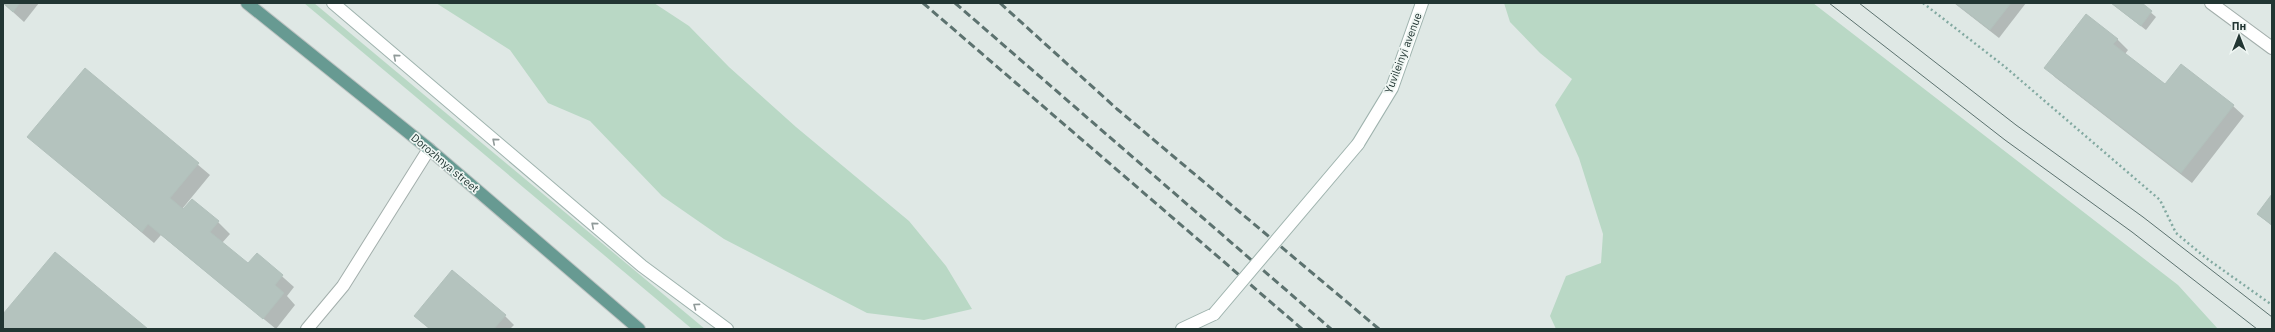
<svg xmlns="http://www.w3.org/2000/svg" width="2275" height="332" viewBox="0 0 2275 332" font-family="'IBM Plex Sans',sans-serif">
	<rect width="100%" height="100%" fill="#dfe8e5"/>
	<g fill="#b9d8c5">
		<polygon points="304,3 314,3 705,329 692,329"/>
		<polygon points="436,3 654,3 689,26 729,67 796,127 909,221 946,266 972,309 924,320 867,313 724,239 662,196 590,121 548,103 510,50"/>
		<polygon points="1504,3 1813,3 2178,285 2218,329 1556,329 1550,316 1566,276 1601,263 1603,234 1579,158 1555,105 1572,79 1540,53 1510,22"/>
	</g>
	<g fill="#0003">
		<polygon points="3,3 39,3 24,22"/>
		<polygon points="1954,3 2026,3 1999,38"/>
		<polygon points="2111,3 2140,3 2156,17 2146,30"/>
		<polygon points="2117,39 2128,50 2125,54 2166,85 2233,106 2244,116 2192,183 2056,78 2046,68"/>
		<polygon points="85,69 210,175 182,209 218,222 230,234 222,243 248,264 257,254 294,287 287,296 295,305 276,329 161,235 154,243 29,137"/>
		<polygon points="2272,196 2272,226 2258,214"/>
		<polygon points="415,316 505,316 514,325 510,329 430,329"/>
	</g>
	<g fill="#b4c3be" stroke="#b2c1bc">
		<polygon points="3,3 20,3 13,12"/>
		<polygon points="1955,3 2011,3 1990,30"/>
		<polygon points="2111,3 2142,3 2152,11 2141,26"/>
		<polygon points="2086,14 2118,39 2113,44 2165,84 2181,64 2234,105 2181,173 2044,68"/>
		<polygon points="85,68 199,163 170,198 183,209 192,199 219,221 210,232 248,263 257,253 283,275 275,285 284,293 263,319 148,224 142,232 27,137"/>
		<polygon points="2272,194 2272,225 2257,214"/>
		<polygon points="55,252 148,329 3,329 3,314"/>
		<polygon points="452,270 506,315 494,329 430,329 414,316"/>
	</g>
	<g fill="none" stroke-linecap="round" stroke-linejoin="round">
		<g stroke="#a3afac" stroke-width="14">
			<polyline id="service" points="307,329 343,286 429,149"/>
		</g>
		<g stroke="#a3afac" stroke-width="14">
			<polyline id="minor" points="2211,3 2272,48"/>
		</g>
		<g stroke="#9fb3ae" stroke-width="14">
			<g id="secondary">
				<polyline points="333,3 642,266 727,329"/>
				<polyline points="1358,144 1392,88 1422,3"/>
				<polyline points="1182,329 1214,314"/>
			</g>
		</g>
		<g stroke="#bdc3c2" stroke-width="14">
			<polyline id="primary" points="247,3 429,149 639,329"/>
		</g>
		<polyline stroke="#82a9a1" stroke-width="2.5" stroke-dasharray="2 3" stroke-linecap="butt" points="1923,3 2004,66 2160,200 2176,233 2206,258 2272,305"/>
		<use href="#service" stroke="#fff" stroke-width="12"/>
		<use href="#minor" stroke="#fff" stroke-width="12"/>
		<use href="#secondary" stroke="#fff" stroke-width="12"/>
		<use href="#primary" stroke="#679a92" stroke-width="12"/>
		<g stroke="#5c726f" stroke-width="1">
			<polyline points="1829,3 2005,140 2132,232 2257,329"/>
			<polyline points="1859,3 2016,125 2143,217 2272,317"/>
		</g>
		<g stroke="#5c726f" stroke-width="3" stroke-dasharray="8 4" stroke-linecap="butt">
			<polyline points="923,3 1302,329"/>
			<polyline points="955,3 1331,329"/>
			<polyline points="1000,3 1117,109 1379,329"/>
		</g>
		<g stroke="#9fb3ae" stroke-width="14" stroke-linecap="butt">
			<polyline id="secondary-bridge" points="1214,314 1358,144"/>
		</g>
		<use href="#secondary-bridge" stroke="#fff" stroke-width="12"/>
	</g>
	<defs><path id="oneway-chevron" d="M-2-3.5L2.5 0L-2 3.5" fill="none" stroke-width="1.6" stroke-linecap="round" stroke-linejoin="round"/></defs>
	<g stroke="#909a99">
		<use href="#oneway-chevron" transform="translate(396 57) rotate(-140)"/>
		<use href="#oneway-chevron" transform="translate(495 141) rotate(-140)"/>
		<use href="#oneway-chevron" transform="translate(594 225) rotate(-140)"/>
		<use href="#oneway-chevron" transform="translate(696 306) rotate(-144)"/>
	</g>
	<g text-anchor="middle" dominant-baseline="central" stroke-width="3.5" stroke-linejoin="round" paint-order="stroke">
		<g font-size="11" fill="#223633" stroke="#eff6f3">
			<text transform="translate(1403 53) rotate(-69)">Yuvileinyi avenue</text>
			<text transform="translate(445 163) rotate(40)">Dorozhnya street</text>
		</g>
	</g>
	<rect width="2275" height="332" fill="none" stroke="#223633" stroke-width="8"/>
	<g transform="translate(2239 36)" stroke="#eff6f3" stroke-width="3" paint-order="stroke">
	<path d="M0-3L7 15L0 10L-7 15Z" fill="#223633"/>
	<text y="-6" font-size="11" font-weight="bold" text-anchor="middle" fill="#223633">Пн</text>
	</g>
</svg>
